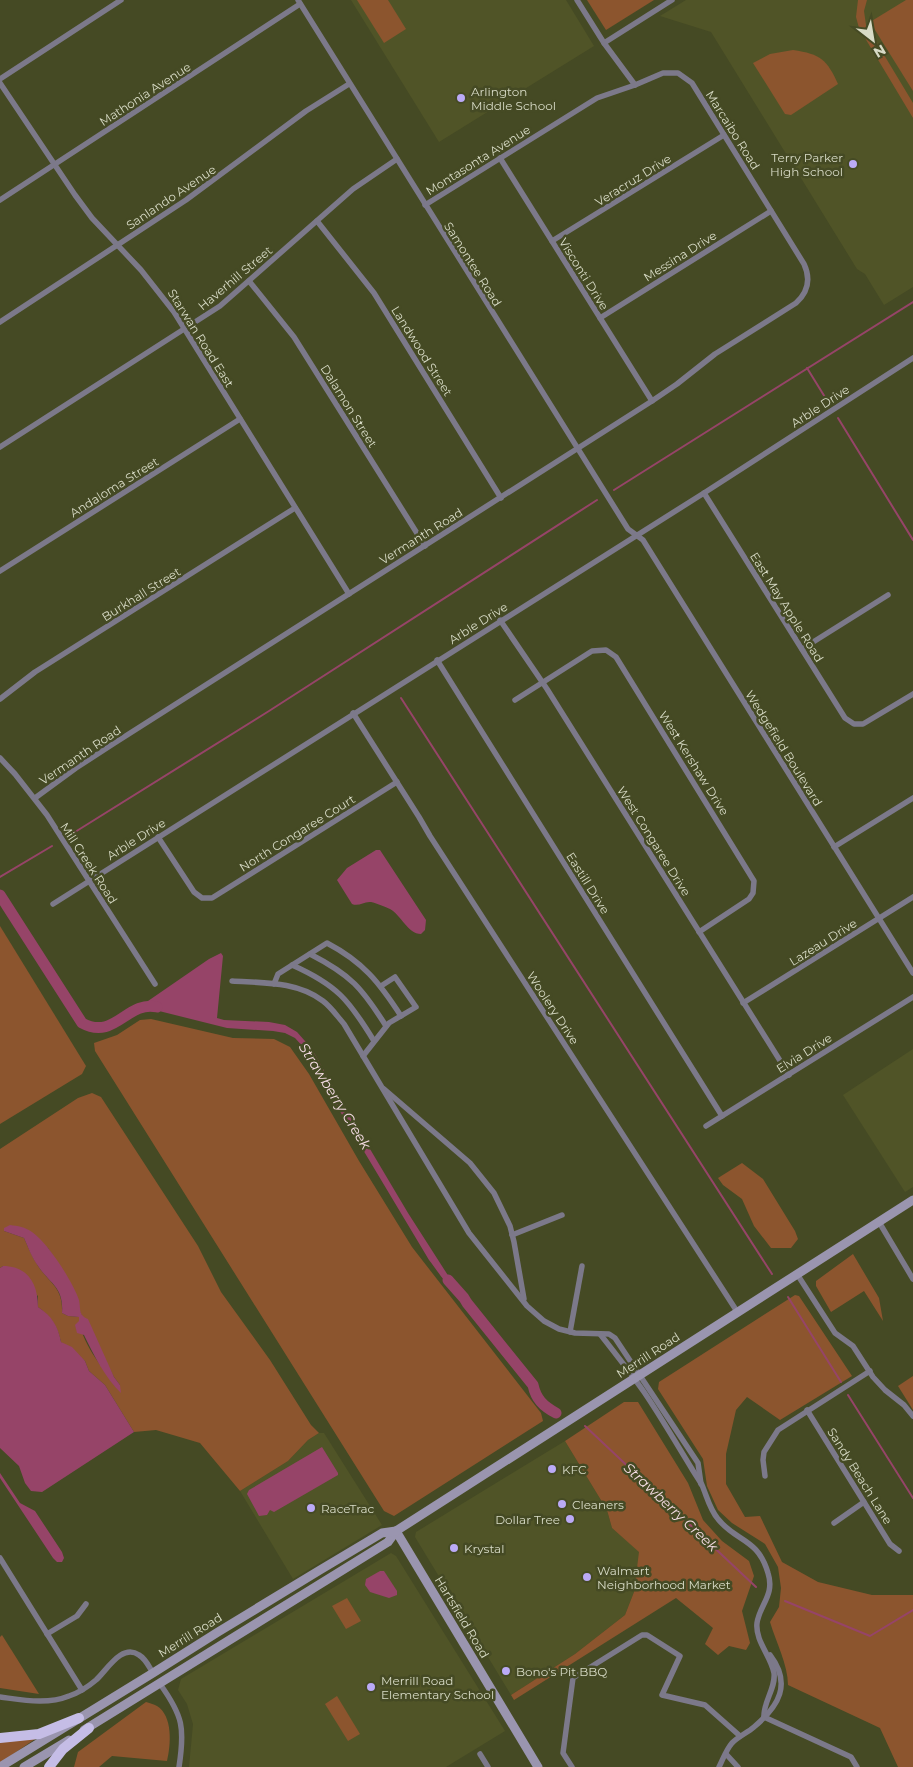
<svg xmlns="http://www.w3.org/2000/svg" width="913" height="1767" viewBox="0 0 913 1767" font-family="Montserrat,sans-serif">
	<rect width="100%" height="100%" fill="#454a24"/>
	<g fill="#505427">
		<polygon points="351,0 566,0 594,46 439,142"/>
		<polygon points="686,0 913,0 913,287 884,305 865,274 857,269 711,32 660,16"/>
		<polygon points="913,1049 913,1187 905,1192 843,1095"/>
		<polygon points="319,1433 324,1433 382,1525 293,1579 240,1491 288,1461 308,1440"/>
		<polygon points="565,1441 607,1510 612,1528 640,1552 634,1592 625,1615 575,1654 511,1695 415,1537 416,1532"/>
		<polygon points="391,1553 396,1556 505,1731 446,1767 189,1767 193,1724 187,1704 178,1690 181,1679"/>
	</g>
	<g fill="#8c552e" fill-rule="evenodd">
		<polygon points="357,0 388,0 406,29 384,43"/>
		<polygon points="587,0 654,0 606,30"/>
		<polygon points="858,0 867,0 864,11 866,25 913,103 913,118 859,28 856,17"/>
		<polygon points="906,0 913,0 913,91 870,22"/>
		<path d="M793 50C821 54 827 60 838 84L791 115 785 114 753 63 770 54Z"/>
		<polygon points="0,926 86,1066 82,1074 0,1124"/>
		<polygon points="151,1019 233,1038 274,1039 290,1047 309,1074 359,1161 412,1247 541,1413 543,1421 394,1516 384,1511 95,1051 94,1043 117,1035 140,1020"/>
		<path d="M92 1093 101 1097 198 1246 221 1292 270 1360 311 1425 319 1433 308 1440 288 1461 240 1491 200 1443 156 1430 134 1432 105 1385 89 1371 85 1361 61 1342C58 1327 51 1316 38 1307V1296L3 1266 0 1268V1149L78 1098ZM4 1228 48 1248 71 1285 79 1302V1310L114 1377 120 1385 115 1386C102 1366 80 1342 79 1317L68 1316 62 1313C63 1287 50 1284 38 1266 32 1257 28 1247 24 1238L4 1231Z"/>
		<polygon points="742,1163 763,1179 795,1231 798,1239 791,1248 771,1248 754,1226 742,1199 723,1185 718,1178"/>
		<polygon points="853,1254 879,1298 883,1321 864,1291 831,1312 816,1286 816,1281"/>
		<path d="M795 1295 799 1296 852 1376 780 1420 747 1397 736 1410 726 1454V1484L745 1517 760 1516 782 1562 818 1582 872 1595H913V1767H898L880 1728 788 1685C788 1665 776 1642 770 1622L779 1607 781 1588 778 1567 765 1544 732 1523 718 1510 707 1486 703 1459 658 1389 659 1382Z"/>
		<polygon points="913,1376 913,1410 898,1386"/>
		<polygon points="624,1402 638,1402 688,1483 703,1520 722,1541 749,1561 754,1576 742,1611 750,1643 746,1650 729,1646 718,1655 705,1644 713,1628 676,1598 514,1700 511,1695 575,1654 625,1615 634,1592 639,1552 612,1528 607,1510 565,1441"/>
		<polygon points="347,1598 361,1621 346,1629 332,1606"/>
		<polygon points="2,1635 39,1694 0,1688 0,1637"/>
		<polygon points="337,1696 360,1734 348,1741 325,1704"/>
		<path d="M146 1702C149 1703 154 1704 157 1706 173 1716 171 1745 167 1761L112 1756 99 1767H74L78 1752Z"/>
		<polygon points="38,1737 0,1763 0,1742"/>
	</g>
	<g fill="#964468">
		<path d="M376 850H380L426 920 425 930 421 934C408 934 401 915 390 909 386 907 376 903 371 902 364 901 359 907 352 904L337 880 347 868Z"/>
		<path d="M221 953 223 956 217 1018 224 1020 269 1022 285 1025 297 1032 312 1049 332 1085 408 1213 458 1291C445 1285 437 1270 429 1260L335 1103 305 1049 295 1038 285 1033 273 1031 227 1028 143 1007 148 1001 209 959Z"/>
		<path d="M10 1225C18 1226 25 1227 32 1232 48 1243 73 1282 79 1300 81 1309 78 1315 88 1319L114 1377 120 1385 121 1393C106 1379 93 1354 84 1335L77 1333 75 1325 79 1321V1317L68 1316 62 1313C64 1287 50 1284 38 1266 32 1258 28 1247 24 1238L4 1231V1228Z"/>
		<path d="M3 1266C28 1266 38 1284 38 1307 52 1316 58 1326 61 1342L72 1347 85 1361 89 1371 105 1385 134 1432 42 1492 31 1491 25 1483 19 1466 0 1448V1268Z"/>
		<polygon points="322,1447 338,1473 338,1475 274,1512 270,1510 267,1515 259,1516 247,1494 249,1490"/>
		<polygon points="0,1473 20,1503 35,1511 62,1552 64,1558 62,1562 57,1562 53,1558 0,1478"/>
		<polygon points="380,1571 384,1571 397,1591 397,1595 389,1598 370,1592 365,1585 366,1579"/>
	</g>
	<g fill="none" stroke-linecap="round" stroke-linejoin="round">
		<g stroke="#964468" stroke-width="2">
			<polyline points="807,368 828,402"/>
			<polyline points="838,418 913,540"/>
			<polyline points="614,490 913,302"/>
			<polyline points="401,698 772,1274"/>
			<polyline points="75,832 269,711 597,500"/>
			<polyline points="0,877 52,846"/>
			<polyline points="788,1297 841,1382"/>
			<polyline points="848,1395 913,1498"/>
			<polyline points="585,1426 756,1587"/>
			<polyline points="785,1601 870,1636 913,1610"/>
		</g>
		<g stroke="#964468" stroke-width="11">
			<path d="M0 895 82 1023C115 1041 127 1000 157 1007"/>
			<path d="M448 1280 464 1298 467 1303 533 1385C536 1399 543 1406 556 1413"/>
		</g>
		<g stroke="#7c798a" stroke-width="5.5">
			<polyline points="298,0 628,529 643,540 913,973"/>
			<polyline points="577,0 604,43 635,85"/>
			<polyline points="604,43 672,0"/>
			<polyline points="0,79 121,0"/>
			<polyline points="0,83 75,195 92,218 141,270 174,312 349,594"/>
			<polyline points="500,158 652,401"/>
			<polyline points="0,200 300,4"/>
			<polyline points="317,221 374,293 501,498"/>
			<polyline points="552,241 724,135"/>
			<polyline points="249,281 294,337 425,546"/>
			<polyline points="600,318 771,211"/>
			<polyline points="0,322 186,200 306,111 349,84"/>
			<polyline points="0,447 220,306 353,189 397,159"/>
			<polyline points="704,493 845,718 854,724 863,724 913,694"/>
			<polyline points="0,571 240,419"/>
			<polyline points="500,620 547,689 789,1075"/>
			<polyline points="802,649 888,595"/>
			<polyline points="437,660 722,1116"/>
			<polyline points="0,699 35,672 295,508"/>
			<polyline points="515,700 592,651 606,650 616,657 754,881 753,893 749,899 699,932"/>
			<polyline points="353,713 419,817 430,836 738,1313"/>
			<polyline points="0,758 15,774 47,815 155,984"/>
			<path d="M35 798 76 768 113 744 652 401 677 384 715 354 796 303C808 292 811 279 804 264L692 83 678 73H663L635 85 597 98 425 205"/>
			<polyline points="158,837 194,892 202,898 212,898 397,782"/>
			<polyline points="834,847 913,798"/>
			<polyline points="53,904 704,493 913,358"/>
			<path d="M310 954C351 975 362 988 386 1026"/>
			<path d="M292 965C337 985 349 1000 374 1041"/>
			<path d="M232 981C262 983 297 981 323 1001 331 1007 337 1016 344 1024L469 1233 527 1306 544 1321 559 1329 575 1333 609 1334 615 1338 698 1463 701 1484"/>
			<path d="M274 984 278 974 327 943C363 962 379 982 401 1016"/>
			<polyline points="743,1003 913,897"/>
			<polyline points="363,1056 389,1023 416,1007 395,977 381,986"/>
			<polyline points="384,1089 470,1163 494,1193 510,1226 514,1242 524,1299"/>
			<polyline points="706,1126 913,997"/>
			<polyline points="879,1222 913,1279"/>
			<polyline points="512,1235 562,1215"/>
			<polyline points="797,1274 835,1333 853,1346 873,1377 885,1390 904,1405 913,1416"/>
			<polyline points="570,1332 582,1266"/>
			<path d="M600 1334C615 1353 630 1372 644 1392 661 1417 676 1443 692 1469 695 1474 699 1480 702 1485 707 1497 710 1510 718 1519 736 1542 758 1538 768 1573 775 1595 760 1604 757 1623 755 1641 771 1656 774 1673 776 1688 763 1702 764 1717"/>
			<polyline points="807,1410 890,1544 899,1551"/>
			<polyline points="765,1476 763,1460 764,1452 778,1430 870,1371"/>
			<polyline points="834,1523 864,1502"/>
			<polyline points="0,1558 82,1690"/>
			<polyline points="47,1634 77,1616 86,1604"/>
			<path d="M160 1684C183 1716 185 1728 179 1767"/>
			<path d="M0 1697C23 1700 47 1705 69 1696 78 1693 89 1686 96 1680 107 1670 122 1643 139 1655 146 1659 149 1667 153 1673"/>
			<polyline points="764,1717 851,1757 857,1767"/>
			<polyline points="480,1754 488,1767"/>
			<polyline points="726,1754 738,1767"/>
			<polyline points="572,1767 563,1753 573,1678 642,1635 647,1635 680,1656 662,1695 705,1705 740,1736"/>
			<path d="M719 1767C723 1759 726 1750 732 1743 739 1736 747 1733 754 1727 779 1706 792 1684 770 1655"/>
		</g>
		<g stroke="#9a95af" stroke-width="9">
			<polyline points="396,1531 538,1767"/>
			<polyline points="84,1730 388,1542 396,1531 913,1200"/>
			<polyline points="0,1767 153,1673 218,1632 320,1570 382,1533 396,1531"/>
			<polyline points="24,1767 69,1740"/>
		</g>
		<g stroke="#c5bde6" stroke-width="10">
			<polyline points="0,1738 39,1734 79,1718"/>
			<polyline points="49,1767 63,1749 89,1728"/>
		</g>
	</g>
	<g fill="#bbaaf6" stroke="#454a24" stroke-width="2">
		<circle cx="461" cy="98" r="5"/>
		<circle cx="853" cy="164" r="5"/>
		<circle cx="552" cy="1469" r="5"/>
		<circle cx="562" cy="1504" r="5"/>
		<circle cx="311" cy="1508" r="5"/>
		<circle cx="570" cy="1519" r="5"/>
		<circle cx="454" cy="1548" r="5"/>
		<circle cx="587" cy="1577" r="5"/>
		<circle cx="506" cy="1671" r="5"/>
		<circle cx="371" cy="1687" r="5"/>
	</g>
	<g text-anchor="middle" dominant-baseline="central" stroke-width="5" stroke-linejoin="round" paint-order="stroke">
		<g font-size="12" fill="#d8dbc6" stroke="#454a24" text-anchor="start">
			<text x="471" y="91">Arlington<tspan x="471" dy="14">Middle School</tspan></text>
			<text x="843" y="157" text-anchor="end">Terry Parker<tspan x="843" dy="14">High School</tspan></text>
			<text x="562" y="1469">KFC</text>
			<text x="572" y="1504">Cleaners</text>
			<text x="321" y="1508">RaceTrac</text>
			<text x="560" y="1519" text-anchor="end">Dollar Tree</text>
			<text x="464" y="1548">Krystal</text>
			<text x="597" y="1570">Walmart<tspan x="597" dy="14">Neighborhood Market</tspan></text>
			<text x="516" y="1671">Bono's Pit BBQ</text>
			<text x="381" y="1680">Merrill Road<tspan x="381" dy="14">Elementary School</tspan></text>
		</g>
		<g font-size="12" fill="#d8dbc6" stroke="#454a24">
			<text transform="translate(145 94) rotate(-33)">Mathonia Avenue</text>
			<text transform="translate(733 130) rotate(58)">Marcaibo Road</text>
			<text transform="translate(478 160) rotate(-32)">Montasonta Avenue</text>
			<text transform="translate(633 180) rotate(-32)">Veracruz Drive</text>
			<text transform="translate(171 197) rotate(-34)">Sanlando Avenue</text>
			<text transform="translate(680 256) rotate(-32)">Messina Drive</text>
			<text transform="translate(473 264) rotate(58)">Samontee Road</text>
			<text transform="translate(584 274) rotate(58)">Visconti Drive</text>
			<text transform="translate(235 278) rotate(-40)">Haverhill Street</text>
			<text transform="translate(201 338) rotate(58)">Starwan Road East</text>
			<text transform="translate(422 351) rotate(58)">Landwood Street</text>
			<text transform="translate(349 406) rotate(58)">Dalamon Street</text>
			<text transform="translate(820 406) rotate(-33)">Arble Drive</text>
			<text transform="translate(114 487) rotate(-32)">Andaloma Street</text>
			<text transform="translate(421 536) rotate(-32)">Vermanth Road</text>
			<text transform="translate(141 594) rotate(-32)">Burkhall Street</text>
			<text transform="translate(787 607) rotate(58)">East May Apple Road</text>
			<text transform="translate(478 623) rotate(-32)">Arble Drive</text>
			<text transform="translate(784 748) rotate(58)">Wedgefield Boulevard</text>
			<text transform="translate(80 755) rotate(-34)">Vermanth Road</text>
			<text transform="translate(694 763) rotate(58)">West Kershaw Drive</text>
			<text transform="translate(297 833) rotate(-32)">North Congaree Court</text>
			<text transform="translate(136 839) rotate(-32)">Arble Drive</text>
			<text transform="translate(654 841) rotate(58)">West Congaree Drive</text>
			<text transform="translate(89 863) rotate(57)">Mill Creek Road</text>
			<text transform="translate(588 883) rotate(58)">Eastill Drive</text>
			<text transform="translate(823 942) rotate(-32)">Lazeau Drive</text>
			<text transform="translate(553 1008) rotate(57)">Woolery Drive</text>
			<text transform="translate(804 1053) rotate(-32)">Elvia Drive</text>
			<text transform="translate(648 1355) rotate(-33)">Merrill Road</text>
			<text transform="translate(860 1476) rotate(58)">Sandy Beach Lane</text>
			<text transform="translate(462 1617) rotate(59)">Hartsfield Road</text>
			<text transform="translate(190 1635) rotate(-32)">Merrill Road</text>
		</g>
		<g font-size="14" font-style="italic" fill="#f6dde5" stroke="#454a24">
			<text transform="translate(335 1096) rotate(58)">Strawberry Creek</text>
			<text transform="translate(671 1507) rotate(43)">Strawberry Creek</text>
		</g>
	</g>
	<g transform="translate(873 40) rotate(149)" stroke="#454a24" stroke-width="4" paint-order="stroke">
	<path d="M0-4L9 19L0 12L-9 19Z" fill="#d8dbc6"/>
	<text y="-8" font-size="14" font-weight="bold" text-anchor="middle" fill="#d8dbc6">N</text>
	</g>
</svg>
